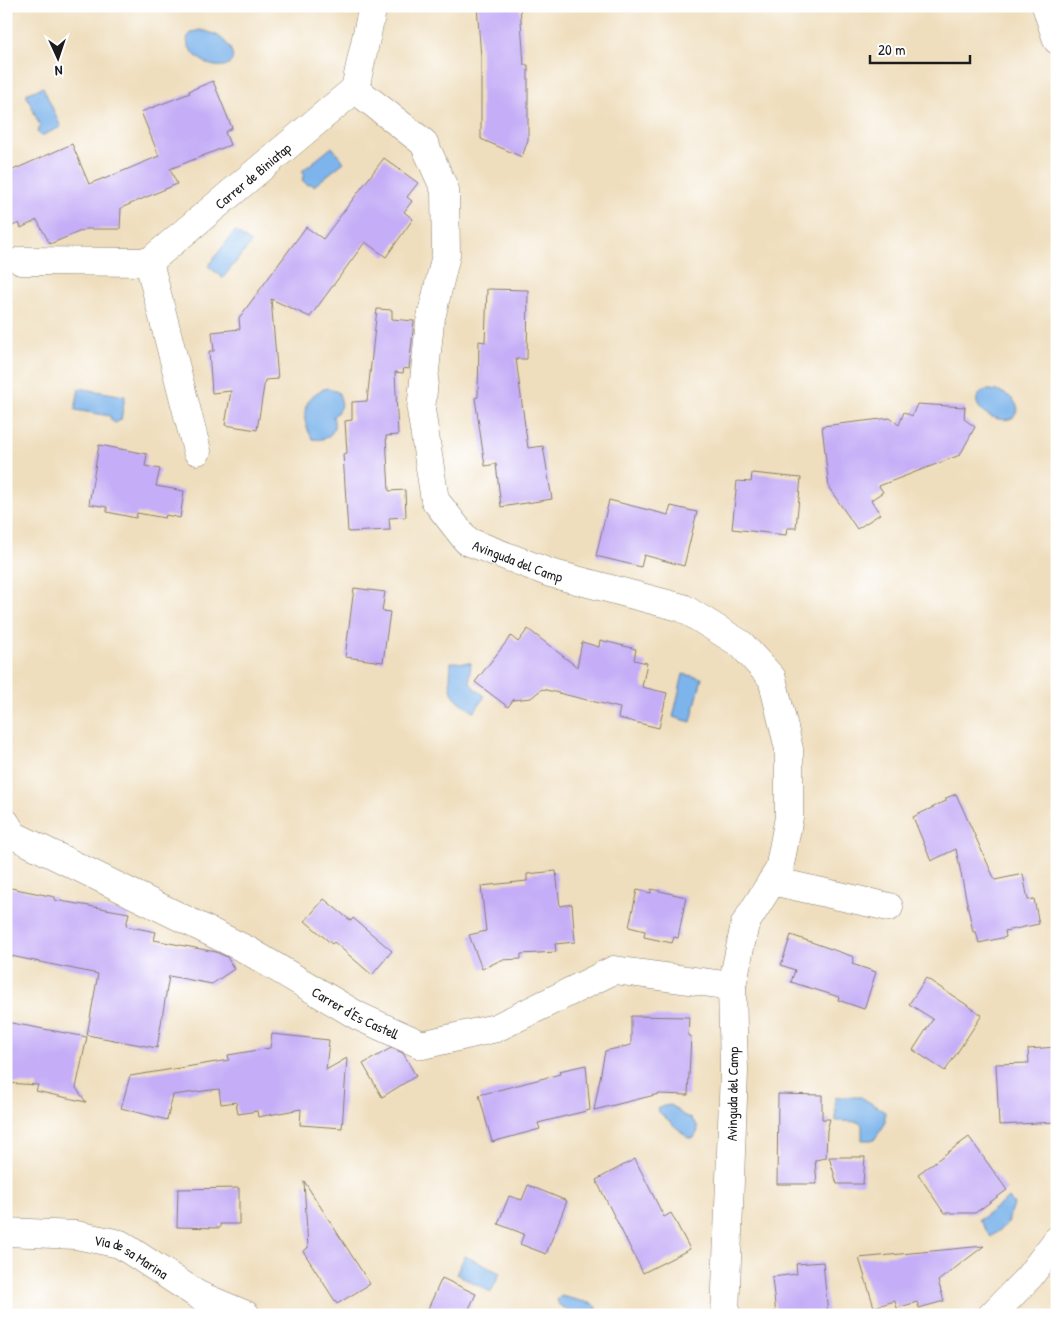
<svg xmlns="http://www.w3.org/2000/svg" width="1063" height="1321" viewBox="0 0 1063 1321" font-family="'Patrick Hand',sans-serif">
	<rect width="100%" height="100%" fill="#fff"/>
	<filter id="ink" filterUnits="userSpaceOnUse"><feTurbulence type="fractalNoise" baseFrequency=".02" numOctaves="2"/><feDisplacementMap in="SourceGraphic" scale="10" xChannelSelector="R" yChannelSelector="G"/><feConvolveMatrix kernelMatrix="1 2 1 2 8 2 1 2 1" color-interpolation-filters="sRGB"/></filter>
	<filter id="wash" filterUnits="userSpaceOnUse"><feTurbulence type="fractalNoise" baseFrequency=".0096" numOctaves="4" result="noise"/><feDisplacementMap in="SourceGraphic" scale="20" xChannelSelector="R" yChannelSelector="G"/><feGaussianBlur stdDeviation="1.12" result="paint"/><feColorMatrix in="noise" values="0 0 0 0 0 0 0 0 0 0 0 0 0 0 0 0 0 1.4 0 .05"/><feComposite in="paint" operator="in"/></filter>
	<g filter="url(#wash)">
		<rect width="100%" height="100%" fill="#efdebd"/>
		<g fill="#7bb4eb" stroke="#4c6884">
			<path d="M200 30C208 32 215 33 221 38 236 50 239 69 215 66 198 64 171 35 200 30Z"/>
			<polygon points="43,87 61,127 41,136 37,132 40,126 26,94"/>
			<polygon points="332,147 344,162 314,186 312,184 307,185 302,180 304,174 302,171"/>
			<polygon points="235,231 251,243 223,278 208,266"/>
			<polygon points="79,388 125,396 121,420 115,423 111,420 110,416 75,410"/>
			<path d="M327 388 338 392C344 403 341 409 333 417 338 431 328 442 313 439 299 420 302 395 327 388Z"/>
			<path d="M986 390C999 389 1015 396 1018 409L1014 417C998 428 959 402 986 390Z"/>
			<path d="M451 662 471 663C469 685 467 683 485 696L474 712C448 694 449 693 451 662Z"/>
			<polygon points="683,674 702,678 691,722 673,717"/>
			<polygon points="835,1097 861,1097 885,1112 885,1124 874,1140 862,1140 862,1125 859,1122 836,1121"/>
			<polygon points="670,1105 675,1108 683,1115 692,1119 697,1125 698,1131 694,1138 688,1138 658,1111 659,1107"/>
			<polygon points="1009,1198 1014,1205 1011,1210 1008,1223 991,1237 979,1220"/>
			<polygon points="465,1256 500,1273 491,1292 456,1274"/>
			<polygon points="561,1296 593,1304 596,1307 596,1315 571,1315 565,1308 559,1305 557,1300"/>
		</g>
		<g id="blocks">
			<g fill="#c5adf7">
				<polygon points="477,6 520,6 524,65 528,65 528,140 522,157 481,139 481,57"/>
				<polygon points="213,81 232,128 225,132 230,145 170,169 177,184 121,208 120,229 86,229 50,244 37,220 21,228 19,223 6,229 6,173 72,144 89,184 104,178 104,179 159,156 141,112 190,93 189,91"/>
				<polygon points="384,158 418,183 407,197 412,201 404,212 413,219 386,257 365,242 310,317 271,299 278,379 265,380 257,430 225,425 231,391 212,393 209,351 214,351 212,332 240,329 239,318 306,227 323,239"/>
				<polygon points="487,289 528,290 527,359 516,359 528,448 543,446 552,499 501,507 496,464 485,466 475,398 478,397 479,341 485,342"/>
				<polygon points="377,309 392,310 392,319 414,321 409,369 404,368 403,373 395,372 398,435 386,436 389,491 405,490 406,517 389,518 390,530 348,532 343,454 347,453 345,421 352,420 352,402 367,401"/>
				<polygon points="917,404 965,407 964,419 975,427 960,455 879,486 883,492 871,500 880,514 857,529 829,488 822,426 890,418 899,425 904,412 912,416"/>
				<polygon points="99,445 147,454 145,466 160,469 156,486 184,491 180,518 166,515 165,518 137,513 136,518 107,512 107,507 89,504"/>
				<polygon points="752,473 801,478 796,528 787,528 786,535 732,529 737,481 751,482"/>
				<polygon points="609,500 668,515 671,506 697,512 684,566 644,555 641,567 596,556"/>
				<polygon points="354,588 385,592 382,611 390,612 383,662 345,657"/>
				<polygon points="528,629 577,667 582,642 599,647 600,640 636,649 634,660 647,663 642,687 667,693 659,728 618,718 620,708 542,689 531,698 513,700 508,707 475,682 511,636 518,642"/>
				<polygon points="956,794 995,880 1023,874 1028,900 1034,899 1039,924 1005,931 1006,937 979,943 976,932 973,932 956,849 931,861 913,817 946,801 946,798"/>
				<polygon points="556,871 560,906 572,904 575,942 555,944 556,952 521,954 521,959 501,960 482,969 469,935 486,931 481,886 527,881 527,874"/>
				<polygon points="6,887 55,897 55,900 129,913 126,926 156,932 154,940 216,952 227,957 234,969 212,984 169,976 157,1048 87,1035 98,974 6,955"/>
				<polygon points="651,889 686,897 678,938 674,937 672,943 644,937 645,931 629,927 637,890 651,893"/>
				<polygon points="324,899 351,921 353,918 392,951 372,975 334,942 332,944 305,921"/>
				<polygon points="791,935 854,957 852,964 876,972 864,1009 838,1000 839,997 791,982 795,970 781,965"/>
				<polygon points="926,978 982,1015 945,1071 913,1050 933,1019 909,1004"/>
				<polygon points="631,1016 689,1017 688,1036 691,1036 688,1095 659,1094 594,1110 605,1051 631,1045"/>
				<polygon points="6,1022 87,1037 76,1088 86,1102 36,1091 38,1085 6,1083"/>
				<polygon points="272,1034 329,1040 326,1070 347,1058 342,1128 300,1125 301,1109 258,1117 257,1111 238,1114 236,1102 221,1104 219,1089 173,1095 167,1120 121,1108 130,1076 229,1060 228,1055 270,1048"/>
				<polygon points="1057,1047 1057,1122 999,1125 996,1064 1029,1063 1028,1049"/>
				<polygon points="391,1048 403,1053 416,1076 382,1097 363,1064"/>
				<polygon points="586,1065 590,1110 538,1123 540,1129 492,1142 479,1095 560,1074 559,1071"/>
				<polygon points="778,1094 822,1095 822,1119 830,1119 827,1130 826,1158 815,1160 817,1184 777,1184"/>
				<polygon points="969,1137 1007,1190 975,1213 944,1213 918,1174"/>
				<polygon points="829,1157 865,1157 863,1184 837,1184"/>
				<polygon points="635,1159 664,1217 671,1213 690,1249 643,1273 596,1180"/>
				<polygon points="304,1181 370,1284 337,1304 303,1251 308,1248"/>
				<polygon points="528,1185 567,1201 546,1254 520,1244 524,1234 498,1224 509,1196 522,1200"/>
				<polygon points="239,1188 239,1224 220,1224 220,1228 177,1227 178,1189"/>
				<polygon points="984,1246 938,1281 944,1301 919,1308 917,1302 897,1308 895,1301 874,1307 859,1258"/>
				<polygon points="823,1262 828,1315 776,1315 772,1277 797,1274 796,1264"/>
				<polygon points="442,1278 476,1294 466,1315 425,1315"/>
			</g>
		</g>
	</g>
	<g filter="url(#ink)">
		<use href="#blocks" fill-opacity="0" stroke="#867d6c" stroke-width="1"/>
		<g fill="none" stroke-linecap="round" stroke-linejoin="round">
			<g stroke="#867d6c" stroke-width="29">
				<g id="minor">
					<path id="s1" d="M373 6 355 89 424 143 445 190 446 255 430 322 421 410 435 500 467 541 550 573 683 608 741 644 772 678 789 749V817L779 870 745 924 732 986 734 1071 725 1315"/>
					<polyline points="1046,6 1057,40"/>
					<polyline points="21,261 149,262"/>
					<path id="s2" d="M197 451 149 262 355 89"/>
					<path id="s3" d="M6 823 13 835 247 950 358 1016 422 1045 496 1028 614 970 732 986"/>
					<polyline points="772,881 889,907"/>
					<path id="s4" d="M6 1232 76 1235 120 1244 198 1295 246 1315"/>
					<polyline points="992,1315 1029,1277 1057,1240"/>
				</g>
			</g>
			<use href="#minor" stroke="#fff" stroke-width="28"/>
		</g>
	</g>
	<g text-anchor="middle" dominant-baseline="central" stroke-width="4" stroke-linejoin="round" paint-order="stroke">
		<g font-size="14" fill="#1c1c1c" stroke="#fff">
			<text stroke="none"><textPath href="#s2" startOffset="330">Carrer de Biniatap</textPath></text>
			<text stroke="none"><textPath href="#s1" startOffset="644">Avinguda del Camp</textPath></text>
			<text stroke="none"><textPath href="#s3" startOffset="400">Carrer d'Es Castell</textPath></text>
			<text transform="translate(732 1094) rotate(-89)">Avinguda del Camp</text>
			<text stroke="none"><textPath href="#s4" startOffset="130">Via de sa Marina</textPath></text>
		</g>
	</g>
	<rect width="1063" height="1321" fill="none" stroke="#fff" stroke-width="25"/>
	<g transform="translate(58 58) rotate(177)" stroke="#ffffff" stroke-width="4" paint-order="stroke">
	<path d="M0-4L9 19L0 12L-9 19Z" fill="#1c1c1c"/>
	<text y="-8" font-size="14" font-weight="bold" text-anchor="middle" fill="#1c1c1c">N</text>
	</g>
	<path d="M870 55v8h100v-8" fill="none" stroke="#1c1c1c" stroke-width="2.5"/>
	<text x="878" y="55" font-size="15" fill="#1c1c1c" stroke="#ffffff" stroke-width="4" paint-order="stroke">20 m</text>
</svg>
